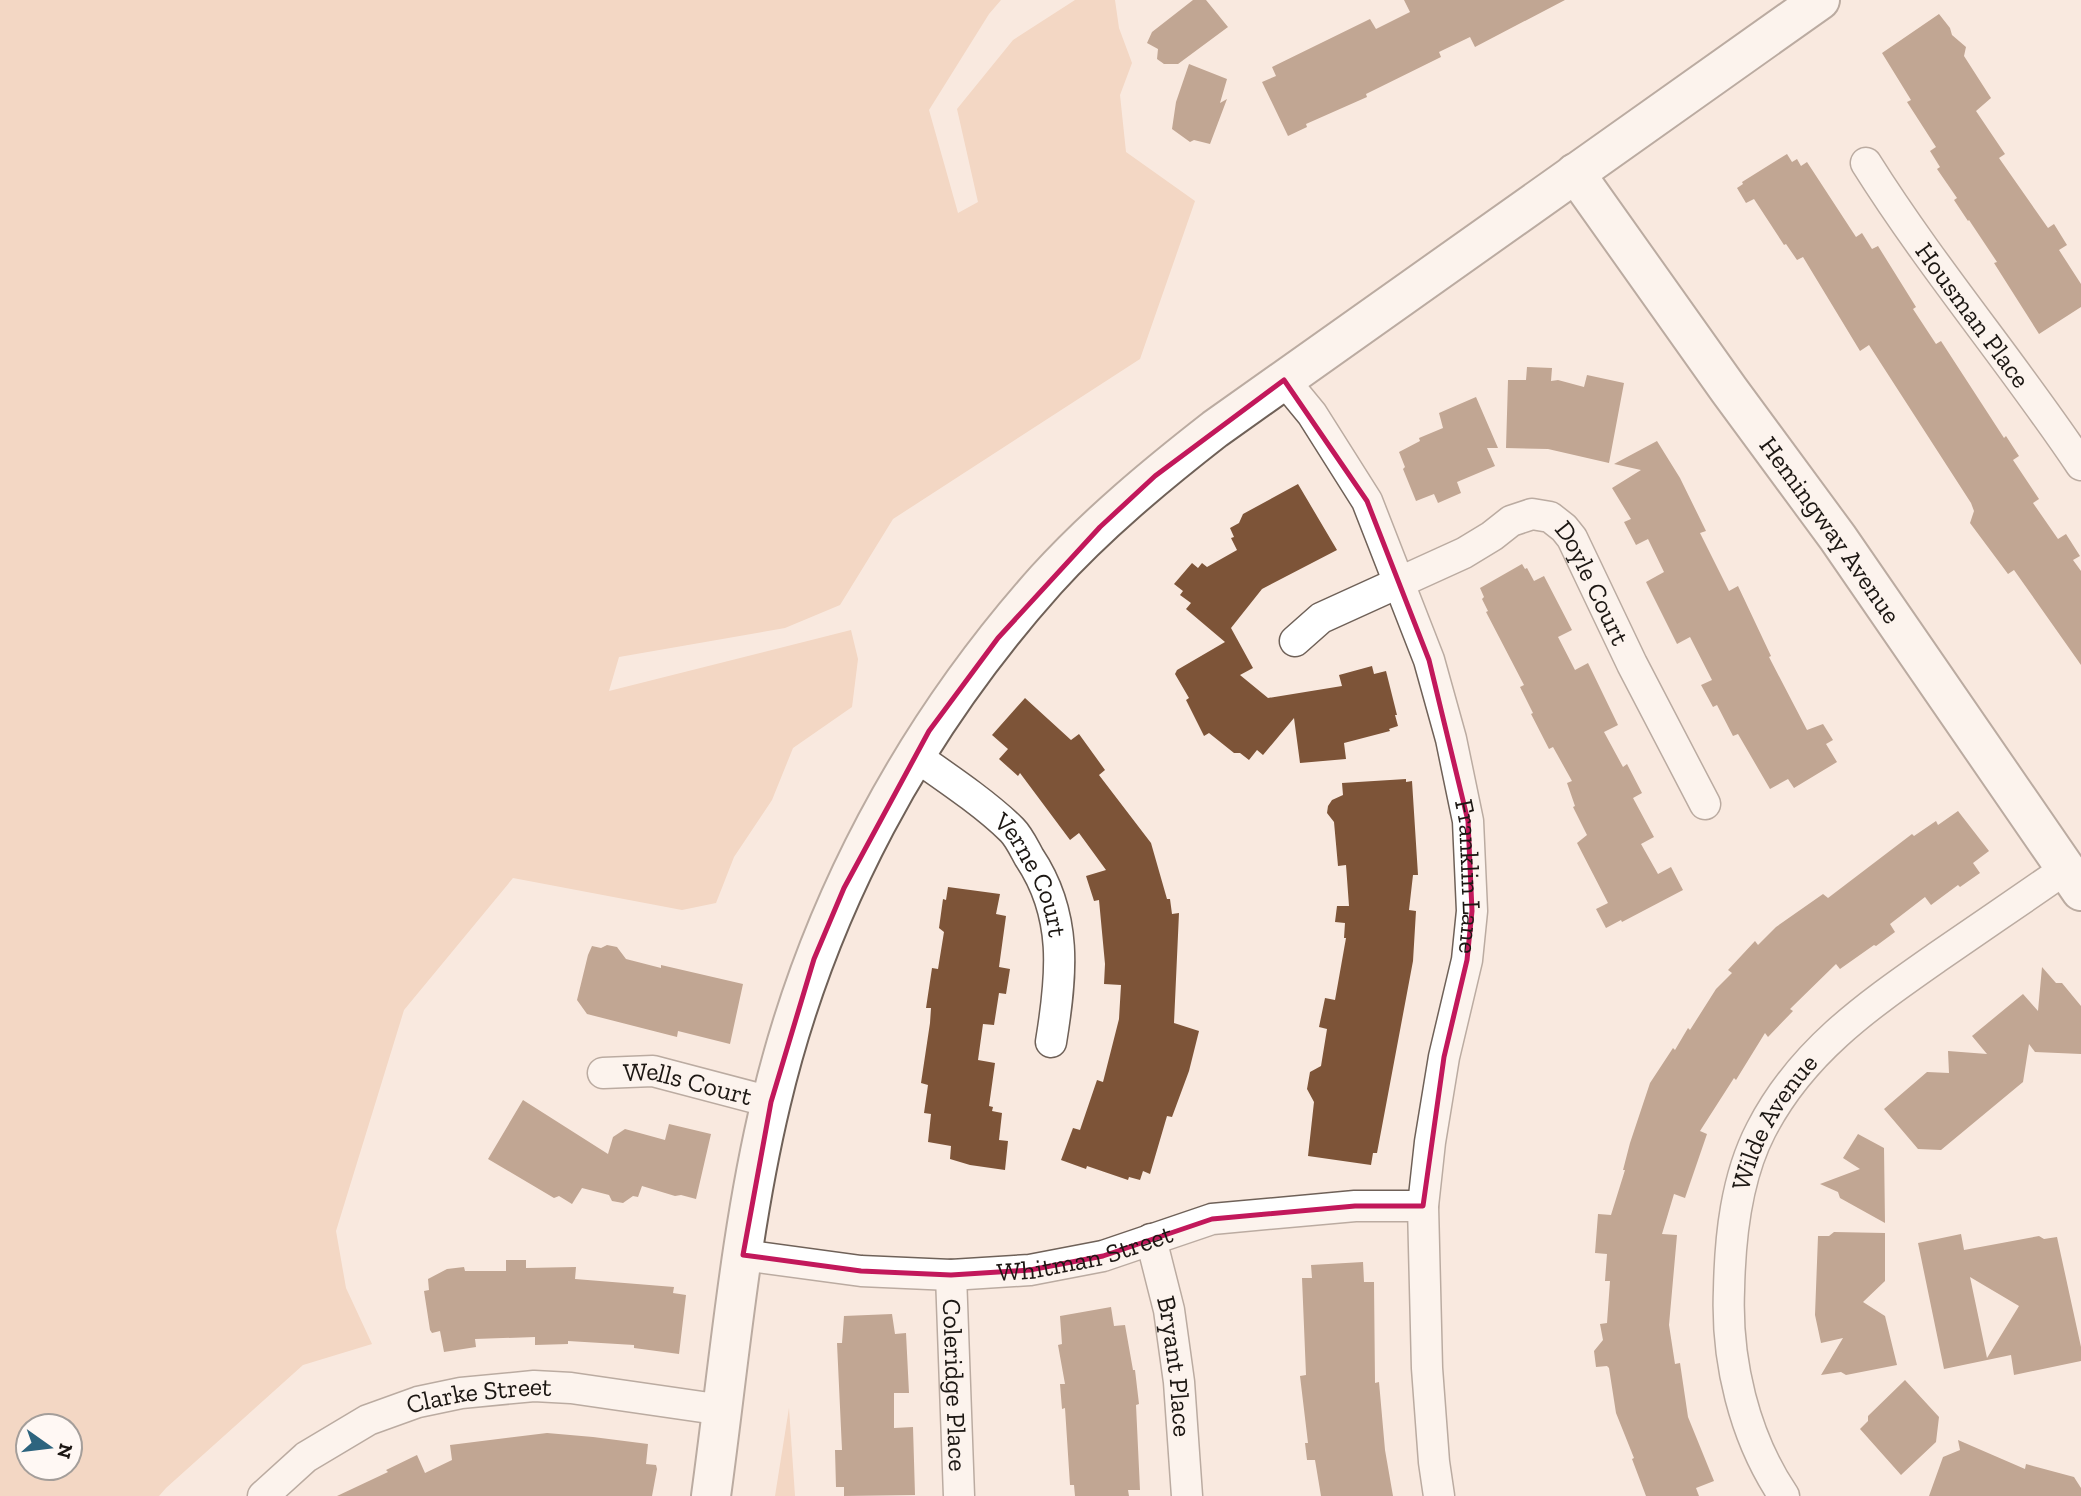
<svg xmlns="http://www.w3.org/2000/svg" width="2081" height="1496" viewBox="0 0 2081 1496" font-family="'Zilla Slab',serif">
	<rect width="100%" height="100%" fill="#f9e9df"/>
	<g fill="#eac0a4" fill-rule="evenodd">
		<path d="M0 0H1001L989 14 929 110 958 213 978 202 957 109 1013 40 1075 0H1115L1119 28 1132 63 1120 95 1126 152 1195 201 1140 359 893 519 840 605 785 628 619 657 609 691 851 630 858 659 852 707 793 748 772 800 734 857 716 903 682 910 513 878 404 1010 336 1231 346 1288 372 1344 303 1365 166 1488 159 1496H0ZM70 1426V1468H28V1426Z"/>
		<polygon points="789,1408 795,1496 775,1496"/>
	</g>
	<g fill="#7d5438" fill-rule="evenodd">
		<polygon points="1193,0 1206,0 1228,27 1178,64 1164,64 1157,59 1158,49 1147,43 1152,32"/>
		<polygon points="1404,0 1565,0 1475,47 1470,37 1439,52 1441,57 1366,94 1367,97 1306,124 1307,127 1288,136 1262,82 1276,76 1272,67 1370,19 1376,29 1410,12"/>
		<polygon points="1939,14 1950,28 1952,35 1966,47 1964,56 1991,98 1976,111 2005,154 1999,158 2048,228 2054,224 2067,245 2059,250 2081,284 2081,307 2039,334 1994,263 1997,262 1969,220 1968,221 1954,200 1957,198 1937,169 1940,167 1930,151 1936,147 1907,102 1911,100 1882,53"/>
		<polygon points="1189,64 1227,79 1220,103 1227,99 1210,144 1194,140 1190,142 1172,129 1176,102"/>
		<polygon points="1787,154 1792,162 1797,159 1801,166 1807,162 1856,237 1862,233 1872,249 1878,246 1916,307 1913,309 1936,344 1941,341 2004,438 2006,436 2019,456 2013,460 2039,499 2033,503 2058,539 2066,534 2080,556 2073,560 2081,571 2081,665 2014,570 2008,574 1970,523 1974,511 1971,503 1869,345 1860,351 1803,257 1797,260 1786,244 1784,245 1754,199 1746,203 1737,188 1743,184 1742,182"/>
		<polygon points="1527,367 1552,368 1551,381 1558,380 1584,387 1587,375 1624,383 1609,463 1548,449 1506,448 1508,380 1526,380"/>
		<polygon points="1476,397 1498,448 1487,448 1495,466 1457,482 1461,493 1438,503 1434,494 1416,501 1403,469 1405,467 1399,452 1420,441 1419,438 1443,428 1439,413"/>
		<polygon points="1657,441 1680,478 1706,531 1700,533 1729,591 1738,586 1771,656 1769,657 1807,730 1823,724 1833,740 1826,744 1837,762 1794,788 1788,779 1770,789 1738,734 1733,736 1717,705 1713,707 1701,685 1712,680 1690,637 1677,644 1646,582 1664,572 1648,539 1636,545 1624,522 1631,519 1612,488 1641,470 1614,464"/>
		<polygon points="1298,484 1337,550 1262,589 1231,628 1253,668 1240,675 1268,698 1342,686 1339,675 1372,666 1374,674 1386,671 1397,715 1395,715 1398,726 1389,729 1390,731 1344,743 1346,759 1300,763 1294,718 1263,755 1257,750 1249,760 1240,753 1234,753 1209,733 1204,736 1186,700 1189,698 1175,674 1177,670 1225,642 1186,609 1191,603 1180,595 1183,591 1174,584 1192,563 1198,568 1202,563 1207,567 1237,550 1231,538 1234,537 1230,528 1239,523 1243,514"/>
		<polygon points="1522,564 1525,569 1527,568 1534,581 1544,576 1572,630 1558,637 1575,670 1588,663 1618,725 1604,732 1623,767 1627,764 1642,793 1633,798 1654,837 1641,844 1658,874 1671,867 1683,890 1622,922 1621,920 1606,928 1596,909 1608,903 1577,843 1587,835 1573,807 1575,806 1567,783 1572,781 1553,747 1549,749 1531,714 1533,713 1520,687 1524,685 1486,612 1488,611 1482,599 1484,597 1480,588"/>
		<polygon points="1025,698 1071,740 1079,734 1105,770 1099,775 1151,843 1167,899 1170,899 1172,914 1179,913 1174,1023 1199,1031 1189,1071 1172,1117 1167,1116 1150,1174 1143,1171 1140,1180 1129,1177 1128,1180 1087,1166 1086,1169 1061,1160 1073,1128 1080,1130 1097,1080 1103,1082 1119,1019 1121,985 1104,984 1105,964 1099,900 1094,901 1086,876 1106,870 1079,833 1070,840 1020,773 1018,776 999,759 1008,749 992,735"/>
		<polygon points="1406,779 1406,782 1412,781 1418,875 1413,875 1409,910 1416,911 1413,961 1377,1153 1373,1153 1371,1165 1308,1156 1314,1102 1307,1089 1310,1072 1321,1066 1327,1029 1319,1027 1325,998 1335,1000 1346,938 1344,938 1345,923 1335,922 1337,906 1349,906 1346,865 1338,866 1334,822 1327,813 1328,806 1332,800 1343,795 1342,783"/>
		<polygon points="1958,811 1989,851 1973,863 1980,873 1960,887 1958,885 1931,905 1925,897 1890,924 1895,932 1876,946 1874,945 1840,969 1836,964 1790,1009 1793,1011 1768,1037 1765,1033 1736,1080 1734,1078 1700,1131 1707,1134 1685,1198 1674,1194 1662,1234 1677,1235 1669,1325 1675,1364 1680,1363 1688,1417 1714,1481 1696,1488 1699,1496 1646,1496 1632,1459 1634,1458 1616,1413 1609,1368 1607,1366 1596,1367 1594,1351 1603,1340 1600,1324 1607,1323 1610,1281 1605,1281 1607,1254 1595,1253 1598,1214 1611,1215 1625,1170 1623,1170 1630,1143 1650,1083 1673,1048 1675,1050 1688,1028 1690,1030 1716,989 1732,973 1728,970 1755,941 1758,945 1776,927 1823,894 1828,898 1912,834 1914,836 1936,821 1938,825"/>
		<polygon points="948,887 1000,894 996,914 1006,916 999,967 1010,969 1006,994 999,993 994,1025 983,1024 978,1060 995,1063 989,1106 993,1107 992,1111 1002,1113 999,1140 1008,1141 1005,1170 970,1165 950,1159 951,1146 928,1142 931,1114 924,1113 928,1085 921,1083 930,1023 931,1008 926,1008 932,968 938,969 944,932 939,928 943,899 946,900"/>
		<polygon points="607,945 617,947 626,959 661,968 661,965 743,984 730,1044 678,1031 677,1037 587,1014 577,1000 588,955 592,946 601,948"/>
		<polygon points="2042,967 2056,983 2062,983 2081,1006 2081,1054 2035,1052 2029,1044 2023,1082 1941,1150 1918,1149 1884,1109 1927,1072 1949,1073 1948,1051 1987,1054 1972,1036 2023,994 2038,1011"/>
		<polygon points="523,1100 608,1154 613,1137 625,1129 665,1140 669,1124 711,1134 696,1199 681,1195 675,1196 642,1186 638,1197 633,1196 623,1203 612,1201 609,1195 582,1188 572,1204 559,1196 554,1198 488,1159"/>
		<polygon points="1858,1134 1884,1148 1885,1223 1840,1198 1838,1192 1820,1184 1860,1169 1843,1158"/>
		<polygon points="1834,1232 1885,1233 1885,1281 1863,1302 1885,1316 1897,1365 1846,1375 1841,1372 1821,1375 1843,1338 1821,1343 1815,1315 1818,1236 1829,1236"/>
		<path d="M1961 1234 1964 1250 2039 1236 2044 1239 2057 1237 2081 1347V1361L2014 1375 2011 1355 1944 1369 1918 1243ZM1970 1277 2019 1306 1987 1358Z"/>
		<polygon points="506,1260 526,1260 526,1268 576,1267 575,1279 674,1287 673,1293 686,1295 679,1354 634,1348 634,1345 568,1341 568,1344 535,1345 535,1337 475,1339 476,1347 444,1352 440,1331 432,1333 430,1330 424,1291 429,1290 428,1279 447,1269 464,1267 465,1271 506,1271"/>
		<polygon points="1363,1262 1364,1282 1374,1282 1375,1383 1379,1382 1385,1450 1393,1496 1321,1496 1315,1460 1307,1460 1305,1443 1308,1443 1300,1376 1306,1375 1302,1278 1312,1278 1311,1265"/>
		<polygon points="1111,1307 1114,1326 1125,1325 1133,1370 1135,1370 1139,1404 1136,1405 1140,1490 1128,1490 1129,1496 1075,1496 1074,1485 1070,1485 1065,1408 1062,1409 1060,1384 1065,1384 1058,1345 1062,1344 1060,1316"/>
		<polygon points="892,1314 895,1334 906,1333 909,1393 894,1393 894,1428 913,1427 915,1495 844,1496 844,1487 836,1487 835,1450 842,1450 837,1343 842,1343 844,1316"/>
		<polygon points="1905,1380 1939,1417 1936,1442 1901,1475 1860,1429 1868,1421 1868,1416"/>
		<polygon points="547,1433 593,1437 648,1444 646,1464 656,1465 657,1469 652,1496 337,1496 388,1472 386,1470 417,1455 425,1473 452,1460 450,1445"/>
		<polygon points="1958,1440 2025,1469 2026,1464 2074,1477 2081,1488 2081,1496 1929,1496 1943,1457 1960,1450"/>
	</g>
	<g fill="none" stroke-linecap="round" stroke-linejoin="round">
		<g stroke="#6f6158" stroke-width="33">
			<g id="minor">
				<path id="s1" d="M1866 163C1932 268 2012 362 2081 465"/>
				<path id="s2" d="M1284 380 1312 414 1367 501 1429 660 1451 739 1468 821 1472 911 1467 960 1444 1057 1430 1142 1423 1206 1427 1368 1434 1462 1439 1496"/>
				<path id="s3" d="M1295 641 1321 618 1464 553 1492 536 1511 521 1532 514 1550 517 1564 528 1572 538 1632 664 1705 804"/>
				<path id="s4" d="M914 755C944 776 986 804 1012 830 1019 837 1024 848 1029 857 1068 915 1062 975 1051 1042"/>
				<path id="s5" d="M603 1073 653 1071 771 1102"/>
				<path id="s6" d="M1151 1239 1169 1310 1179 1382 1187 1496"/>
				<path id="s7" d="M743 1255 861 1271 951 1275 1030 1270 1103 1256 1212 1219 1355 1206H1423"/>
				<path id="s8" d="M951 1275 959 1496"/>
				<path id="s9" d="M263 1496 306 1457 368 1420 418 1402 461 1393 534 1386 571 1388 723 1410"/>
				<path id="s10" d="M1784 1496C1744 1437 1726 1360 1729 1290 1730 1237 1736 1178 1761 1130 1801 1052 1866 1007 1936 958 1975 931 2015 904 2054 877L2063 864"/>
			</g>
		</g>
		<g stroke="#6f6158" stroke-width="42">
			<g id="major">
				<path id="s11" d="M1575 173 1729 390 1838 538 2081 891"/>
				<path d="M711 1496C729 1365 740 1231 771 1102 817 908 913 729 1046 580 1097 524 1156 475 1215 429L1820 0"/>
			</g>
		</g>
		<use href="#minor" stroke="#fff" stroke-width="30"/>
		<use href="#major" stroke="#fff" stroke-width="38"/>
	</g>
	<path d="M0 0H2081V1496H0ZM1284 380 1367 501 1429 660 1468 821 1472 911 1467 960 1444 1057 1423 1206H1355L1212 1219 1103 1256 1030 1270 951 1275 861 1271 743 1255 771 1102 814 959 844 888 929 731 998 638 1100 527 1155 476Z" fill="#f9e9df" fill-opacity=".55" fill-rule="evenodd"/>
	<path fill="none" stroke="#c2185b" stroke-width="5" stroke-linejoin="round" d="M1284 380 1367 501 1429 660 1468 821 1472 911 1467 960 1444 1057 1423 1206H1355L1212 1219 1103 1256 1030 1270 951 1275 861 1271 743 1255 771 1102 814 959 844 888 929 731 998 638 1100 527 1155 476Z"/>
	<g text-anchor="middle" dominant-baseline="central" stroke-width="7" stroke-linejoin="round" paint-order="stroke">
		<g font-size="26" fill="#1c1713" stroke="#fff8f4">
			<text stroke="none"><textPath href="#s1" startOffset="186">Housman Place</textPath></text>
			<text stroke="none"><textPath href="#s11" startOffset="439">Hemingway Avenue</textPath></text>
			<text stroke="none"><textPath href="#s3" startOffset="369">Doyle Court</textPath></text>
			<text stroke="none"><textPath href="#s2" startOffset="539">Franklin Lane</textPath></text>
			<text stroke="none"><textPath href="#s4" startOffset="173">Verne Court</textPath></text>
			<text stroke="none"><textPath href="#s5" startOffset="86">Wells Court</textPath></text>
			<text stroke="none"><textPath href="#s10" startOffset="394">Wilde Avenue</textPath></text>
			<text stroke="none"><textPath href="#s7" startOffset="345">Whitman Street</textPath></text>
			<text stroke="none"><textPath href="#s6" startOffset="130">Bryant Place</textPath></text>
			<text stroke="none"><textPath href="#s8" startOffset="110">Coleridge Place</textPath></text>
			<text stroke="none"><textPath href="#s9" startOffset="245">Clarke Street</textPath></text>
		</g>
	</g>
	<g transform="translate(49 1447) rotate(104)"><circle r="33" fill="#fff8f4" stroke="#a49e9a" stroke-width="2"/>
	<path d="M0-5L12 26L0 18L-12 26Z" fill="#2d647e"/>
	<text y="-10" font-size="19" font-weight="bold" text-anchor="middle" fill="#1c1713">N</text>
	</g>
</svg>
